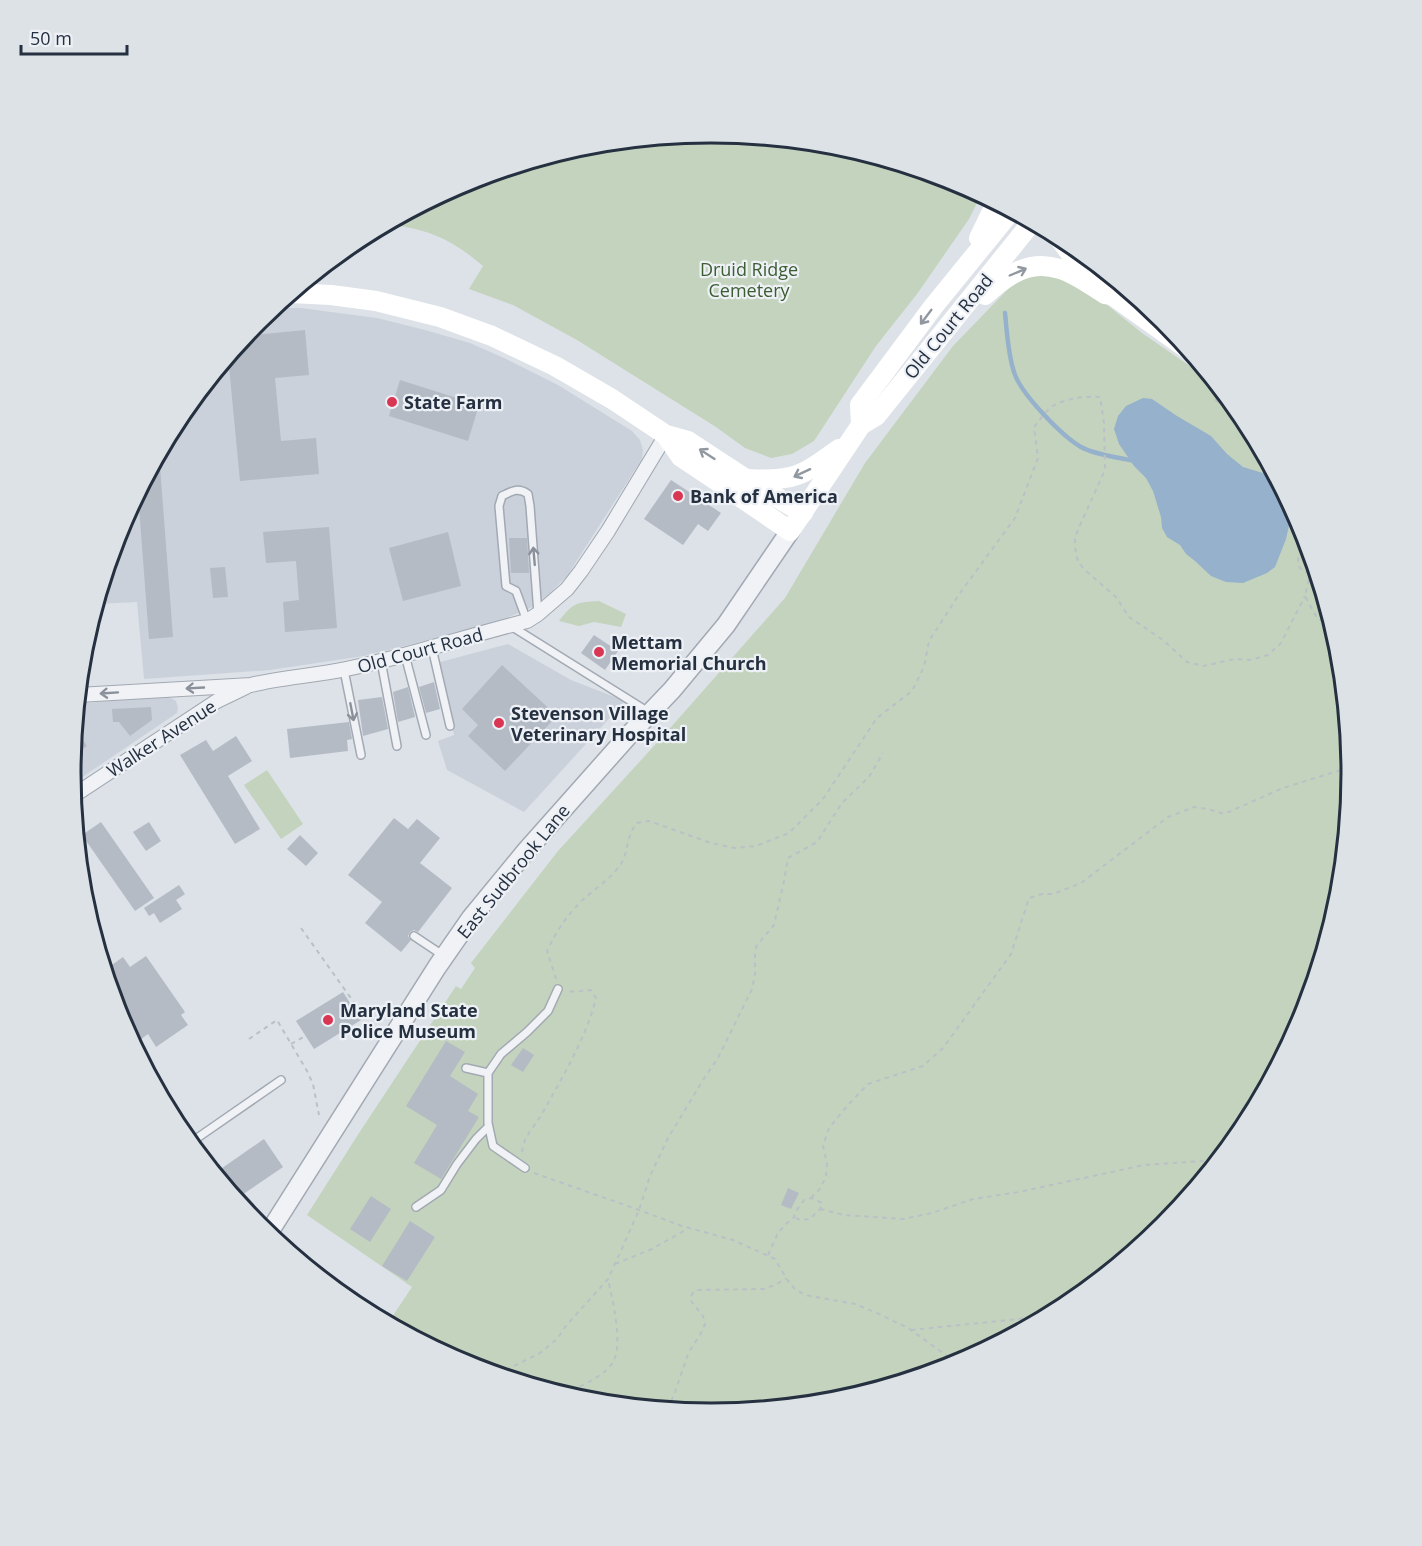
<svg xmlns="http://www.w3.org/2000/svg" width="1422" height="1546" viewBox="0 0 1422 1546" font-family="'Open Sans',sans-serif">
	<rect width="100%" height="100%" fill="#dde2e8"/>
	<g fill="#cbd1da">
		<polygon points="273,308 301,308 377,318 425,330 470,343 504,358 558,385 632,431 640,440 643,450 642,459 567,576 548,595 530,608 509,617 421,642 364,656 270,670 144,679 137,602 96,604 119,528 179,417 258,320"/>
		<polygon points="508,644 571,680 625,701 524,812 447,770 438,741 454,735 440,662"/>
		<polygon points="162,696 171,698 176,701 178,708 177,713 72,784 71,773 77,704"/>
	</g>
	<g fill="#c4d3bd">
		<path d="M711 133 836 145 956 181 981 195 969 219 917 294 876 346 814 441 792 454 771 458 745 448 716 427 577 340 513 305 469 289 483 266C450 238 428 229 385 224L466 181 586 145Z"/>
		<polygon points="1045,272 1085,287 1142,333 1216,384 1244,417 1303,528 1339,648 1351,773 1339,898 1303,1018 1243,1129 1164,1226 1067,1306 956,1365 836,1401 711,1413 586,1401 466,1365 388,1323 412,1287 307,1215 359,1133 456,986 461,989 475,968 471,963 558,851 664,735 785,598 865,463 953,346 1010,287 1028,276"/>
		<path d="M599 601 626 614 621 627 594 622 579 626 559 621C573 603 576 602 599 601Z"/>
		<polygon points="267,770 303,824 281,839 244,785"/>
	</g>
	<polygon fill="#95b1cc" points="1143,398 1152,399 1177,416 1211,436 1227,454 1243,467 1276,477 1290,504 1290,521 1286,539 1275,567 1267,573 1243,583 1226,582 1211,576 1195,561 1186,554 1180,545 1167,537 1162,528 1161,517 1153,491 1146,478 1134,466 1119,444 1114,429 1118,416 1126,406"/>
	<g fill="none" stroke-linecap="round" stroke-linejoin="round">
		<path stroke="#95b1cc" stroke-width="4.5" d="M1005 313C1007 333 1008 354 1014 372 1020 393 1062 436 1081 447 1095 455 1118 457 1134 461"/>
	</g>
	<g fill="#b4bbc5">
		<polygon points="305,330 309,375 275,378 281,441 316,438 319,474 240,481 228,356 245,336"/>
		<polygon points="400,380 479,405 468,441 389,416"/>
		<polygon points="159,453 173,637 149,639 138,493"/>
		<polygon points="671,480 721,513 708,531 698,524 683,545 644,519"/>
		<polygon points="329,527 337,628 285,632 283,602 299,600 296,561 266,563 263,532"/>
		<polygon points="448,532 461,586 403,601 389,548"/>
		<polygon points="509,538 527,538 529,573 511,573"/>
		<polygon points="225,567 228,597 213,598 210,568"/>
		<polygon points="594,635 618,651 605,670 581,653"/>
		<polygon points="502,665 557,716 505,771 468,736 478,725 462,709"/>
		<polygon points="434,682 440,709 426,713 419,687"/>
		<polygon points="408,687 415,717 398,722 393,692"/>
		<polygon points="382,697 388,729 363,736 358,700"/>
		<polygon points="151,707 152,720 130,736 119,722 113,722 112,709"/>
		<polygon points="349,722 352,739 347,740 348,751 290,758 287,729"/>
		<polygon points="75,728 87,746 72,755 72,754"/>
		<polygon points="236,736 252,761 228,776 260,829 235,844 180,755 206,740 213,751"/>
		<polygon points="394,818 408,829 417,819 440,838 420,863 452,888 418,932 414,930 410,932 408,936 411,940 401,952 365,923 382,902 348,875"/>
		<polygon points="101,822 154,898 135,911 82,835"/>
		<polygon points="149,822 161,841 146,851 133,832"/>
		<polygon points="300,835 318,853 306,866 287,849"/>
		<polygon points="179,885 185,894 176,900 182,909 160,923 154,913 149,916 144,908"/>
		<polygon points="146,956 185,1012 181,1015 188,1025 156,1047 148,1034 136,1043 119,1018 109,983 116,978 109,967 123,957 130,967"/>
		<polygon points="343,992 361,1020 314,1049 296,1021"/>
		<polygon points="446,1041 465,1052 450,1076 478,1094 468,1111 479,1117 441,1179 414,1163 437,1125 406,1106"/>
		<polygon points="523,1048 534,1055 523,1072 511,1065"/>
		<polygon points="264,1139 283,1167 236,1199 215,1173"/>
		<polygon points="788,1188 799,1193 791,1209 781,1205"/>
		<polygon points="371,1196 391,1209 370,1242 350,1229"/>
		<polygon points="410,1221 435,1237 407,1281 382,1266"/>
	</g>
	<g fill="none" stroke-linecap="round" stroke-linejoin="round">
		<g stroke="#a2a9b2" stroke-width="10">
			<g id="service">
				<path d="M527 621 516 591 506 586 499 506 502 496C512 491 518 487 528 494L530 506 538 614"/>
				<polyline points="511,626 650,713"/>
				<polyline points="432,648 450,726"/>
				<polyline points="405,655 426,735"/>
				<polyline points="381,661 397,746"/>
				<polyline points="344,670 361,755"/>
				<polyline points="414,936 444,956"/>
				<polyline points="466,1068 488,1073"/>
				<polyline points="190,1143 281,1080"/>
				<polyline points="525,1168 493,1146 488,1123 488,1073 501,1054 527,1032 548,1011 558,989"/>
				<polyline points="416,1207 441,1190 457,1164 476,1139 488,1127"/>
			</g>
		</g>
		<g stroke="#a2a9b2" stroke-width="16">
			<g id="minor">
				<path d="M78 695 251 685C282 677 314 676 346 669 407 657 466 636 527 621L538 614 567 589 581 571 608 531 666 435"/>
				<polyline points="73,796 217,701 246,687"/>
			</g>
		</g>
		<g stroke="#a2a9b2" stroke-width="21">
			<polyline id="tertiary" points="268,1234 437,967 471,918 526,851 629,735 672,690 726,625 790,531"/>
		</g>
		<g stroke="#bbc0c7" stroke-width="2" stroke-dasharray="4.5 4.5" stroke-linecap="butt">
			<polyline points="1215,399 1221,405 1245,419"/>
			<polyline points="1313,562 1305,596 1317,618 1333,628"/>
			<path d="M1310 573C1300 571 1296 566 1299 555L1307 553 1311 556"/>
			<polyline points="1339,710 1345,711"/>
			<polyline points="301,928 355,1004 352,1006"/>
			<path d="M556 979 547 951C554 936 563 921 575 908 587 893 613 879 622 862 629 849 626 836 637 823L649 821 711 843 734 848 756 846 789 833 823 799 877 718 912 691 924 667 929 641 960 593 1015 518 1038 458 1034 427C1040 420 1046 410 1053 406 1066 398 1086 396 1100 397L1104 423 1105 470 1081 523 1075 537V547L1078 562 1086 571 1116 597 1129 617 1163 640 1187 662 1203 666 1235 659 1250 660 1268 655 1281 643 1305 596"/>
			<polyline points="249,1039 277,1020 307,1071 313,1084 319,1115"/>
			<polyline points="291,1044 305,1036"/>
			<path d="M522 1152C524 1134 535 1127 543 1112 562 1078 587 1036 596 998L591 990C583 990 576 993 569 991"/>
			<polyline points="534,1173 639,1210 682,1226 733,1240 775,1259 788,1281 795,1289 805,1295 855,1304 877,1313 908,1328 950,1358 959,1363"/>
			<polyline points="811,1198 819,1190 826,1177 827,1164 823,1146 829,1128 847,1106 868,1084 923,1066 943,1048 1011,954 1029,898 1042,894 1053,894 1081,883 1168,817 1194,807 1208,809 1224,814 1283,788 1351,767"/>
			<polyline points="820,1209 844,1215 903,1219 932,1213 973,1199 1019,1192 1144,1165 1218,1160"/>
			<polyline points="768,1255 778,1233 785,1225 794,1217 796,1211 804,1200 811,1198 822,1203 820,1209 810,1219 800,1220 794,1217"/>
			<polyline points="615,1264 652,1249 687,1229"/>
			<polyline points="911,1330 1048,1316"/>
			<polyline points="498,1374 540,1353 557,1339 565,1327 608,1279 624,1244 639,1210 650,1176 668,1138 703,1080 718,1058 752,989 755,975 755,951 757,945 774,925 784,881 788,858 817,842 842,803 869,777 883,753"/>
			<path d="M564 1395C579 1386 600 1379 611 1365 625 1349 612 1298 608 1279"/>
			<polyline points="667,1409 674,1395 688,1354 701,1333 705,1324 703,1316 691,1301 692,1294 696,1290 764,1289 777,1284 786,1278"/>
		</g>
		<use href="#service" stroke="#f0f2f6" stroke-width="7"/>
		<use href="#minor" stroke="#f0f2f6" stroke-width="14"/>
		<use href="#tertiary" stroke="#f0f2f6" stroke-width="18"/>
		<g stroke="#fff" stroke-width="20">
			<polyline points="1056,234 1079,265 1112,295 1189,350"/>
			<polyline points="979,238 996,203"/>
			<polyline points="291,293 331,295 376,301 440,317 492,336 555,366 612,399 666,435 688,441 746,479 803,513"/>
			<path d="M985 295C1007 275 1029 259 1060 269 1075 273 1092 286 1105 294L1112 295"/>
			<polyline points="861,425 860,405 933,307 1011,211"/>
			<polyline points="666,435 681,457 711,477 790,531 861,425 876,416 1032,222"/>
			<path d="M748 479C795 482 803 475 839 449"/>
		</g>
	</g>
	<defs><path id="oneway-shaft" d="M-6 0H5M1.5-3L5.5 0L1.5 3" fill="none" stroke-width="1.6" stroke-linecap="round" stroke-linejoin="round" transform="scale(1.5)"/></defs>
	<g stroke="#9298a0">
		<use href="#oneway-shaft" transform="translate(1018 272) rotate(-23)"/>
		<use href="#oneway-shaft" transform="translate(926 317) rotate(127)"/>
		<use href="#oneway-shaft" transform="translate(707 454) rotate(-147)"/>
		<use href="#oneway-shaft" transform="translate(802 473) rotate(155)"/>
	</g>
	<g stroke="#8a919b">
		<use href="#oneway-shaft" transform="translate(534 556) rotate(-95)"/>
		<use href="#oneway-shaft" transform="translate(195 688) rotate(177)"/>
		<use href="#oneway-shaft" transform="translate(109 693) rotate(176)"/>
		<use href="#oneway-shaft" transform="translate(352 712) rotate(79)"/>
	</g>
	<g fill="#d93654" stroke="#edf1f6" stroke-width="2">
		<circle cx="392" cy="402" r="6"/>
		<circle cx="678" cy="496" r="6"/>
		<circle cx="599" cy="652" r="6"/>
		<circle cx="499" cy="723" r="6"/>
		<circle cx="328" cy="1020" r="6"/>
	</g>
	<g text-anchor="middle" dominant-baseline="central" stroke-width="4.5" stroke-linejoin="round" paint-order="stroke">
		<g font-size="18" fill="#3b5d31" stroke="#edf1f6">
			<text x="749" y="269">Druid Ridge<tspan x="749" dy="21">Cemetery</tspan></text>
		</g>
		<g font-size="18" fill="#253040" stroke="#edf1f6">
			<text transform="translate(948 326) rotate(-51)">Old Court Road</text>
			<text transform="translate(420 650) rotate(-15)">Old Court Road</text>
			<text transform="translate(161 738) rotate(-33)">Walker Avenue</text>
			<text transform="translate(513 871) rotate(-51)">East Sudbrook Lane</text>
		</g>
		<g font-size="18" font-weight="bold" fill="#253040" stroke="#edf1f6" text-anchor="start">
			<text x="404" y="402">State Farm</text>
			<text x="690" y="496">Bank of America</text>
			<text x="611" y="642">Mettam<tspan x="611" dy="21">Memorial Church</tspan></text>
			<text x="511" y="713">Stevenson Village<tspan x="511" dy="21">Veterinary Hospital</tspan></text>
			<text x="340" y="1010">Maryland State<tspan x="340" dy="21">Police Museum</tspan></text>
		</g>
	</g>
	<path d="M0 0H1422V1546H0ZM81 773a630 630 0 1 1 1260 0a630 630 0 1 1-1260 0Z" fill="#dde2e7" fill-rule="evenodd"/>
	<path fill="none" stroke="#253040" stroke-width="3" d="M81 773a630 630 0 1 1 1260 0a630 630 0 1 1-1260 0Z"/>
	<path d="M21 45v9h106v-9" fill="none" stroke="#253040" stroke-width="3"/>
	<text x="30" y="45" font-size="18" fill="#253040" stroke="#edf1f6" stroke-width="4.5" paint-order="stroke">50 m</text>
</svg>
